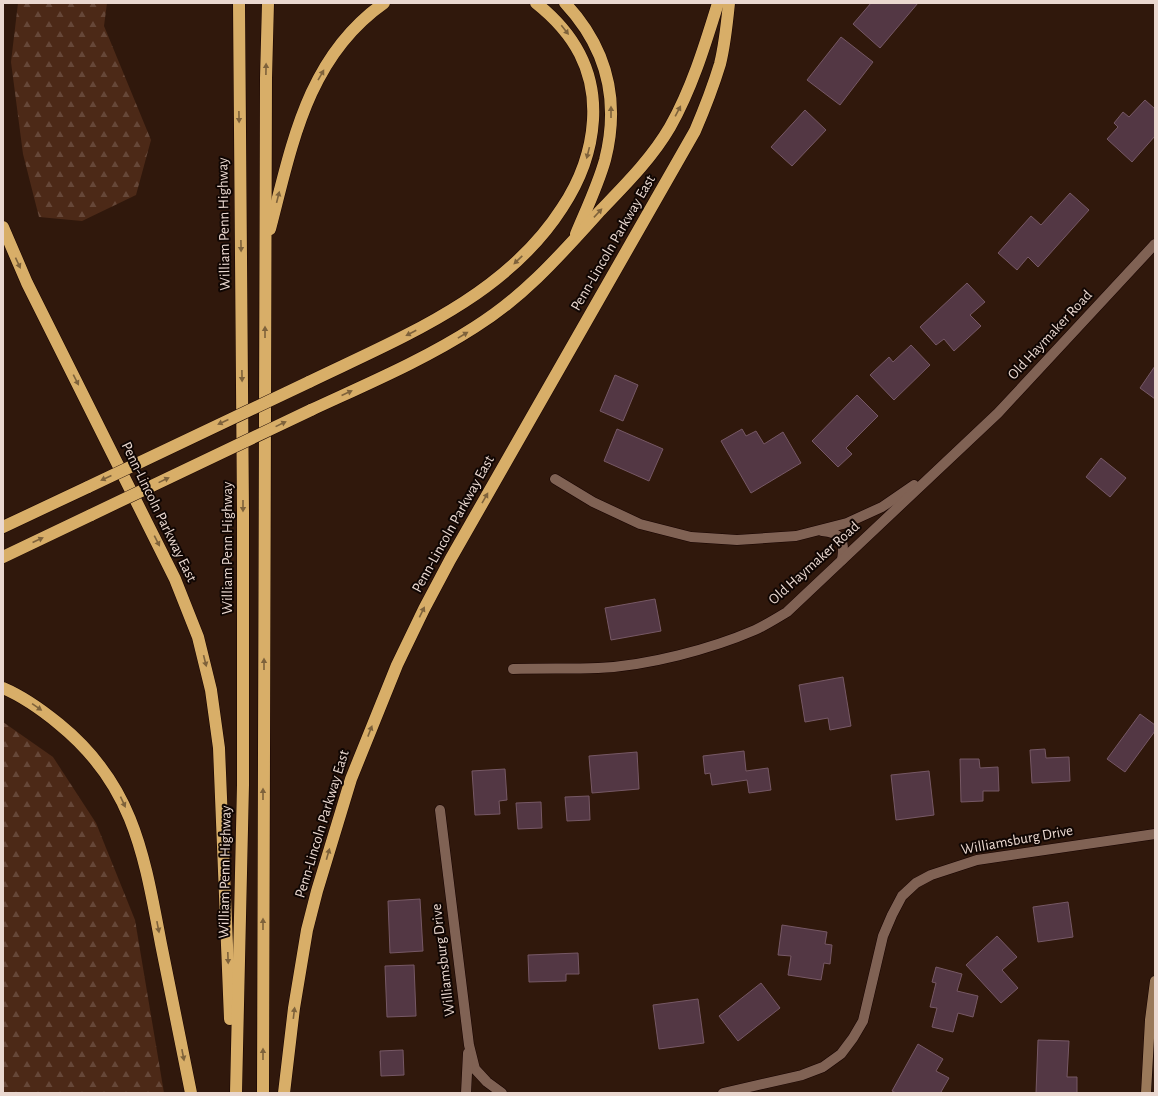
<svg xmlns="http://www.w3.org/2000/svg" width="1158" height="1096" viewBox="0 0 1158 1096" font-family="'Alegreya Sans',sans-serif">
	<defs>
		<pattern id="forest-firs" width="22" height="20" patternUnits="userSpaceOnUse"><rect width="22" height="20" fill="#4c2917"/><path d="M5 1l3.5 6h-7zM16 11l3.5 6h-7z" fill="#664738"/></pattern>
	</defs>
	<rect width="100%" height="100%" fill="#30180c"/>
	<g fill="url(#forest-firs)">
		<polygon points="18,3 107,3 104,26 151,140 136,195 82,221 39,217 23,154 11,62"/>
		<polygon points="3,722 53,757 96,823 135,920 164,1093 3,1093"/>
	</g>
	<g fill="#533744" stroke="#765865">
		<polygon points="871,3 918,3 880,48 853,24"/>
		<polygon points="841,37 873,62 840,105 807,80"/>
		<polygon points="1145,100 1155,109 1155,136 1132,162 1107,139 1118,127 1114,123 1123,112 1129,117"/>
		<polygon points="805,110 826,130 792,166 771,147"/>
		<polygon points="1070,193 1089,210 1038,267 1028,257 1017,270 998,253 1031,216 1041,225"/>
		<polygon points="967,283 985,302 970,315 981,326 954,351 944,339 936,345 920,327"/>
		<polygon points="911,345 930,365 894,400 870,375 889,357 893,362"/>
		<polygon points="1155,366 1155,399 1140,388"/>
		<polygon points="615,375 638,385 623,421 600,411"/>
		<polygon points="857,395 878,416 846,448 852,454 838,467 812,441"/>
		<polygon points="617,429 663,449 649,481 604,461"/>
		<polygon points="742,429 746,436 756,431 764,444 783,432 801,463 751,493 721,441"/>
		<polygon points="1101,458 1126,478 1110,497 1086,477"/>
		<polygon points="655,599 661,631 611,640 605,608"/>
		<polygon points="843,677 851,726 830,730 828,718 805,722 799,685"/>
		<polygon points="1140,714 1155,725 1155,731 1125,772 1107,759"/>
		<polygon points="1045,749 1046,758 1069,757 1070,781 1032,783 1030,750"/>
		<polygon points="744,751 746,771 768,768 771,790 749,793 747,780 712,785 710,773 705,774 703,756"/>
		<polygon points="637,752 639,789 592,793 589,756"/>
		<polygon points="960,759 979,759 980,768 998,767 999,791 983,791 983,801 961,802"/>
		<polygon points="505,769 507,800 499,801 500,814 475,815 472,771"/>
		<polygon points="929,771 934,815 896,820 891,775"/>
		<polygon points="589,796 590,820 567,821 565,797"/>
		<polygon points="541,802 542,828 518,829 516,803"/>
		<polygon points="420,899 423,951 390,953 388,901"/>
		<polygon points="1068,902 1073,937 1038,942 1033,907"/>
		<polygon points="782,925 827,932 825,944 832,945 830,964 824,963 821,980 788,975 791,956 778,955"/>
		<polygon points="997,936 1017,957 1002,970 1018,988 1001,1003 966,965"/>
		<polygon points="578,953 579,974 566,974 566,981 529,982 528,955"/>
		<polygon points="414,965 416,1016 387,1017 385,966"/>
		<polygon points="936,967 962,974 957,991 978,996 973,1017 958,1013 953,1032 932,1027 937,1008 930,1007 936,983 932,982"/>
		<polygon points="761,983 780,1008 738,1041 719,1016"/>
		<polygon points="698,999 704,1043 659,1049 653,1005"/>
		<polygon points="1038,1040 1069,1041 1067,1077 1077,1077 1077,1093 1036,1093"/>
		<polygon points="918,1044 943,1059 936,1071 949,1078 941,1092 944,1093 896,1093 892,1091"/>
		<polygon points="403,1050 404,1075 381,1076 380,1051"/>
	</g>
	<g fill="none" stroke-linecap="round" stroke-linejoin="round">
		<g stroke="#170300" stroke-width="11">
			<g id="street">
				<polyline points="555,479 593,502 640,524 691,537 737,540 796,536 847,523 882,507 914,485"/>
				<path d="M822 531C843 533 845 541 842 560"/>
				<path d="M513 669C541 668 570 669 598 668 647 666 711 649 755 630 766 625 777 618 787 612L998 413 1155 244"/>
				<polyline points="440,810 469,1045 475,1069 487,1082 502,1093"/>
				<polyline points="466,1093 468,1053"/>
				<polyline points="723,1093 802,1075 823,1067 841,1054 853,1038 863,1021 883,936 892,915 902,896 916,883 931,875 977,860 1155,834"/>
			</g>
		</g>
		<g stroke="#170300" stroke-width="11">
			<polyline id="secondary" points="1146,1093 1150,1020 1155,981"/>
		</g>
		<g stroke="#170300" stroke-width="13">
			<g id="highway">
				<path d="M565 3C607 48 620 101 605 160 598 185 586 210 576 234"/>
				<polyline points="3,227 27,283 175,579 198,637 211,690 219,748 230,1019"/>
				<path d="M270 229C292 145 307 57 384 3"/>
				<path d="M309 382C400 338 505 297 562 208 580 181 591 153 593 120 596 70 574 33 536 3"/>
				<path d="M311 410C367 384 424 360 475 327 525 296 562 253 601 210 626 184 652 158 670 127 692 88 705 45 718 3"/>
				<polyline points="3,527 88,487"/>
				<polyline points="3,557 91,515"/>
				<path d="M3 688C24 697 42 710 59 724 134 785 144 855 161 944 171 994 181 1043 191 1093"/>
				<polyline points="236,1093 243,785 243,512 239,3"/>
				<polyline points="263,1093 266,78 268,3"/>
				<path d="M284 1093 294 1008 307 930 317 891 351 779 397 665 424 609 450 560 695 131C704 110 713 87 720 64 725 44 727 23 729 3"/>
			</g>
		</g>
		<use href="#street" stroke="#806254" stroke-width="10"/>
		<use href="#secondary" stroke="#9a795a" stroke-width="10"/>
		<use href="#highway" stroke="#d8ae68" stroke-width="12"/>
		<g stroke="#170300" stroke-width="13" stroke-linecap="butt">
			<g id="highway-bridge">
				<polyline points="88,487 309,382"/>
				<polyline points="91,515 311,410"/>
			</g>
		</g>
		<use href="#highway-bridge" stroke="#d8ae68" stroke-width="12"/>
	</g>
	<defs><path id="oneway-solid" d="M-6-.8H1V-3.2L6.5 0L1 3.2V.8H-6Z"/></defs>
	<g fill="#7e623b">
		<use href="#oneway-solid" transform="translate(565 30) rotate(52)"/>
		<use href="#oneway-solid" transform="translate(266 69) rotate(-89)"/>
		<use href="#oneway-solid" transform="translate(321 75) rotate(-60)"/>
		<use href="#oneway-solid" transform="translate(678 111) rotate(-62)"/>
		<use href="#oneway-solid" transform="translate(611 112) rotate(-90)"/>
		<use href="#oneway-solid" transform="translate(239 117) rotate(89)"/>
		<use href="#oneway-solid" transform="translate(588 153) rotate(104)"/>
		<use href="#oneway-solid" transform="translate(278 197) rotate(-76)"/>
		<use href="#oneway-solid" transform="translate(598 213) rotate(-47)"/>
		<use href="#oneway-solid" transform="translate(241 246) rotate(89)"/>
		<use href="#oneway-solid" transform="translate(518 260) rotate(136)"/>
		<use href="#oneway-solid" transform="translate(18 263) rotate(65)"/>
		<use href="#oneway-solid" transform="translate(265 332) rotate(-90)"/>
		<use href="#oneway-solid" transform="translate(411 333) rotate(152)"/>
		<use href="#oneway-solid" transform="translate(463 335) rotate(-31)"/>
		<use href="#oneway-solid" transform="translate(242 376) rotate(89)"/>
		<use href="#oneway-solid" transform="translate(76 380) rotate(63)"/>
		<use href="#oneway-solid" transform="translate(347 393) rotate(-25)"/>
		<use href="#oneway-solid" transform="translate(223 422) rotate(155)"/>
		<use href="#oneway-solid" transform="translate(281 424) rotate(-26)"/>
		<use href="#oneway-solid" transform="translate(106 478) rotate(155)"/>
		<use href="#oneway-solid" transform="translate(164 480) rotate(-26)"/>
		<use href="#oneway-solid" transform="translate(485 498) rotate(-60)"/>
		<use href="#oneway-solid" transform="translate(243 506) rotate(90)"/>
		<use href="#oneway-solid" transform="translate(38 540) rotate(-25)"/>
		<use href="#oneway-solid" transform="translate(157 541) rotate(63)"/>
		<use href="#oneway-solid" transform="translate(422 612) rotate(-64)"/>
		<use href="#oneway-solid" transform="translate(205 661) rotate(76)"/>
		<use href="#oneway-solid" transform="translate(264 664) rotate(-90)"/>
		<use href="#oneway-solid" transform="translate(37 707) rotate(35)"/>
		<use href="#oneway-solid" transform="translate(370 731) rotate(-69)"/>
		<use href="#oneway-solid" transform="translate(263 794) rotate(-90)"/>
		<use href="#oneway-solid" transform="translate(123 802) rotate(65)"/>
		<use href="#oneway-solid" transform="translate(328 854) rotate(-74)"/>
		<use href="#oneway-solid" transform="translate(263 924) rotate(-90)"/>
		<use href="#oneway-solid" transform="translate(158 927) rotate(79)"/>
		<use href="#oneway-solid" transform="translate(228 958) rotate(88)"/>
		<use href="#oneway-solid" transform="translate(294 1013) rotate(-83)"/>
		<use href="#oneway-solid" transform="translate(263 1054) rotate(-90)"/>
		<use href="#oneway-solid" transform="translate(183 1055) rotate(79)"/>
	</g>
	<g text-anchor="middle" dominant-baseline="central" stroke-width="4" stroke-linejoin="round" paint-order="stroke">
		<g font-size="15" fill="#ead8d0" stroke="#100603">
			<text transform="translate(224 224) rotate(-91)">William Penn Highway</text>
			<text transform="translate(613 243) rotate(-60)">Penn-Lincoln Parkway East</text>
			<text transform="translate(1050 335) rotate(-47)">Old Haymaker Road</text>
			<text transform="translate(159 512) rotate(64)">Penn-Lincoln Parkway East</text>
			<text transform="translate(453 524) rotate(-61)">Penn-Lincoln Parkway East</text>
			<text transform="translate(227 548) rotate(-90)">William Penn Highway</text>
			<text transform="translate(814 563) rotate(-42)">Old Haymaker Road</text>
			<text transform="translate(322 824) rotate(-73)">Penn-Lincoln Parkway East</text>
			<text transform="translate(1017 840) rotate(-10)">Williamsburg Drive</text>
			<text transform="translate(225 872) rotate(-89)">William Penn Highway</text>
			<text transform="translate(443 960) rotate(-97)">Williamsburg Drive</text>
		</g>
	</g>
	<rect width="1158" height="1096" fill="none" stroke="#ead8d0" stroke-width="8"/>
</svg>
